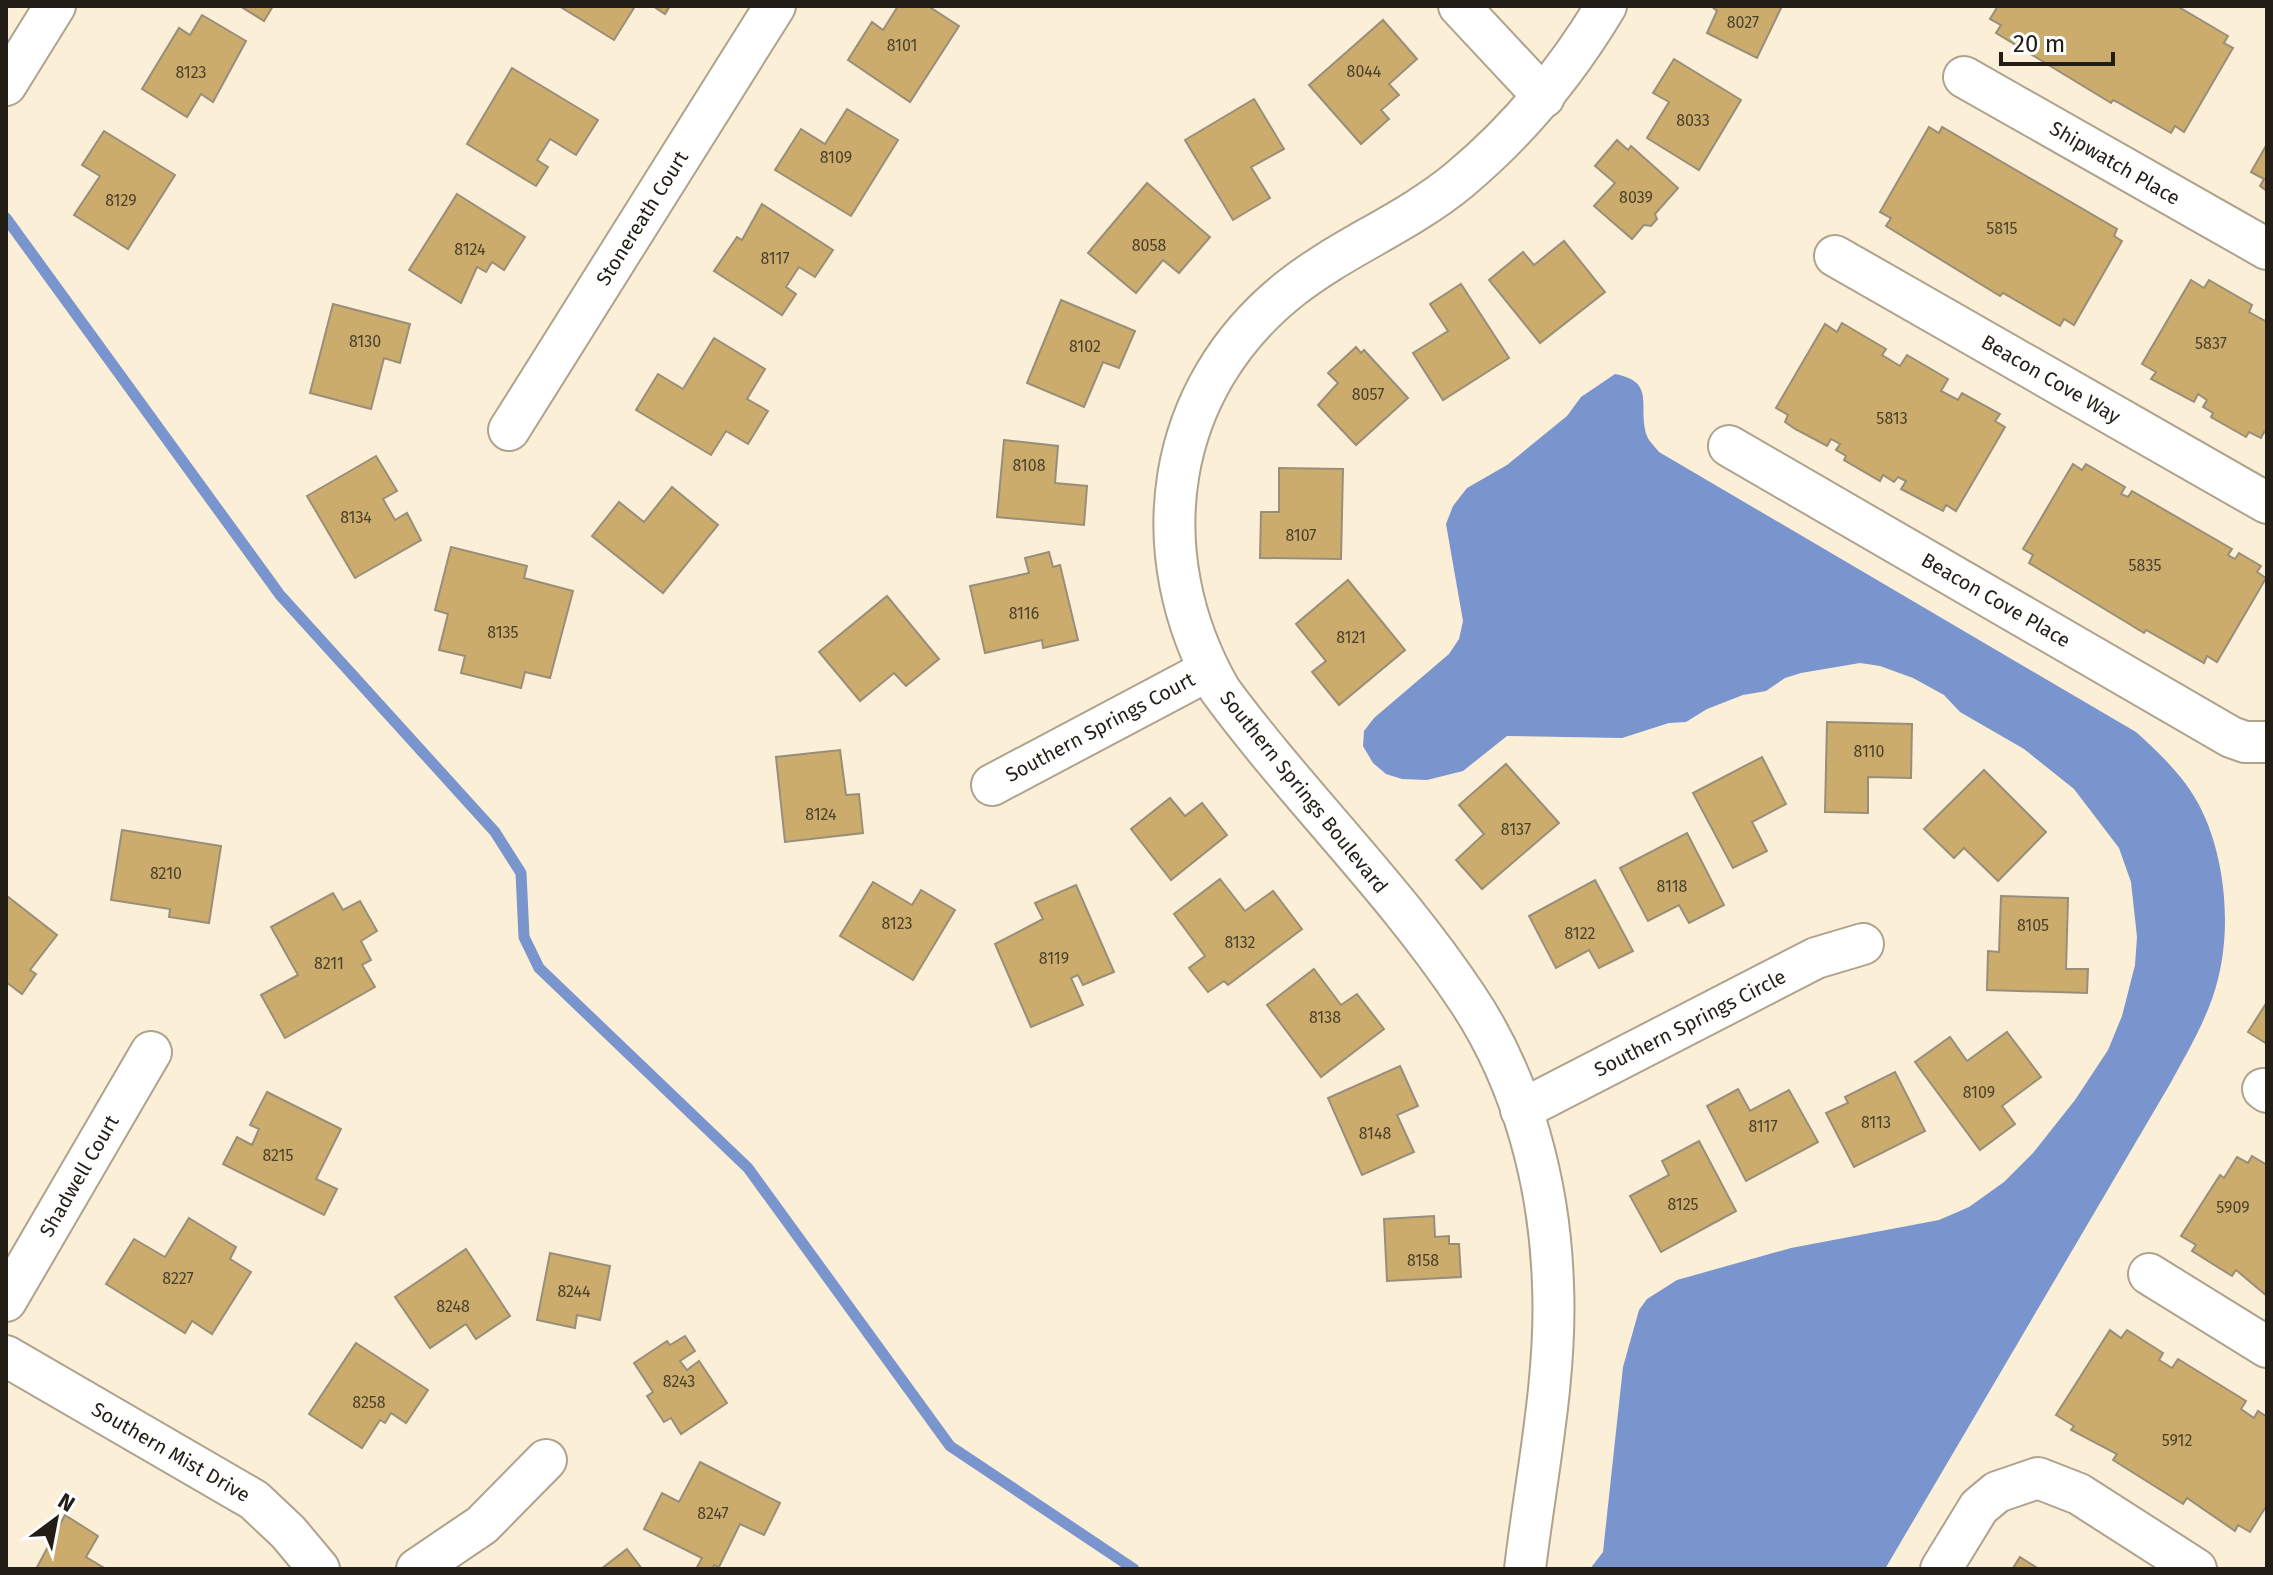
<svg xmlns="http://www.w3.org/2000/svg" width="2273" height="1575" viewBox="0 0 2273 1575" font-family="'Fira Sans',sans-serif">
	<rect width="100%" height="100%" fill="#fbefd8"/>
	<path fill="#7a94cd" d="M1615 374C1657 382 1637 406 1647 436 1649 441 1655 447 1659 452L2136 732C2156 750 2175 768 2190 790 2224 840 2233 921 2218 979 2209 1016 2188 1051 2170 1084L1885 1569H1590L1603 1552 1623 1367 1639 1310 1647 1299 1677 1280 1791 1248 1939 1220 1969 1207 2004 1182 2033 1153 2075 1100 2108 1050 2122 1016 2135 965 2137 937 2131 882 2119 848 2074 789 2024 749 1960 712 1944 695 1913 678 1880 666 1860 663 1801 673 1785 678 1766 691 1743 695 1707 709 1686 722 1669 723 1622 738 1507 736 1463 771 1427 780 1402 779 1386 774 1373 763 1363 746 1364 731 1374 718 1449 654 1459 639 1463 621 1446 524 1453 506 1467 488 1507 465 1567 416 1581 397Z"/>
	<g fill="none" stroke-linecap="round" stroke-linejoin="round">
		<polyline stroke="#7a94cd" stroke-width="11" points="6,218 280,595 495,832 521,873 524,937 539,968 748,1168 950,1446 1134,1569"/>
	</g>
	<g fill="#cbac6d" stroke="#998e79" stroke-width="2">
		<polygon points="240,6 273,6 264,21"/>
		<polygon points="559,6 630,6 634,8 614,40"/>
		<polygon points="653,6 670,6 665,14"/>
		<polygon points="898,6 928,6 959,26 910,102 848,60 872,22 883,30"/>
		<polygon points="1711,6 1782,6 1757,58 1707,33 1717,11"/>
		<polygon points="1998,6 2177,6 2228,36 2224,43 2233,48 2184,132 2175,126 2171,133 2117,102 2113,100 2111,103 1996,33 2001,25 1990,19"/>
		<polygon points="202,15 246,41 213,102 201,94 187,117 142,89 179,28 190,35"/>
		<polygon points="1383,20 1417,59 1389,84 1399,95 1381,110 1389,119 1361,144 1309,85"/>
		<polygon points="1674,59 1741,100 1699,170 1647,138 1669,102 1653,93"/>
		<polygon points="512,68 598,120 576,155 550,139 537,160 548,167 536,186 467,144"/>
		<polygon points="1254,99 1284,149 1251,167 1270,198 1233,220 1185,140"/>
		<polygon points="847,109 898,140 851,216 775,170 801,129 825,144"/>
		<polygon points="1929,127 1939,133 1942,127 2117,229 2114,236 2122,241 2074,325 2064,319 2060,326 2003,293 2000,296 1886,226 1891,218 1880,212"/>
		<polygon points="104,131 175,175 128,249 74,215 100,176 82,165"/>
		<polygon points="1617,140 1628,150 1631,146 1678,188 1655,214 1657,219 1651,226 1644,225 1632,239 1594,206 1615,183 1595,166"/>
		<polygon points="2267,144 2267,191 2260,186 2264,179 2251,172"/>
		<polygon points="1147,183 1210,237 1179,273 1163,260 1136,293 1088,253"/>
		<polygon points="457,194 525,237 504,270 492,262 486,272 477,267 461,303 409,270"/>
		<polygon points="762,204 833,250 815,277 799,267 786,287 796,294 782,315 714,271 737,237 742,240"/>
		<polygon points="1564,241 1605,292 1540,343 1489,280 1523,252 1534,265"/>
		<polygon points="2191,280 2204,288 2209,280 2252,305 2249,312 2267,322 2267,434 2264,432 2261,438 2249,432 2246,437 2211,417 2213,413 2203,407 2207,400 2198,394 2194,402 2151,379 2156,372 2142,364"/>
		<polygon points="1461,284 1509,358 1443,400 1413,353 1448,331 1430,304"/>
		<polygon points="1061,300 1135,331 1119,368 1103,362 1084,407 1027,383"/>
		<polygon points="333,304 410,324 400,363 384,358 371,409 310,393"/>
		<polygon points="1842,323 1886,349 1882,355 1900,366 1907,355 1948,379 1941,391 1958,400 1962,393 2000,414 1995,421 2005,427 1956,511 1946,505 1943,511 1901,489 1906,481 1898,477 1894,482 1883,475 1880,481 1844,460 1846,456 1836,450 1840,444 1831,439 1827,446 1795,429 1785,422 1788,415 1776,408 1825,324 1837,332"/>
		<polygon points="714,338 765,369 747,399 768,411 748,444 726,431 711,455 636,410 658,374 683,389"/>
		<polygon points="1356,347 1361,353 1364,350 1408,398 1356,445 1318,405 1338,383 1328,373"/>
		<polygon points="1004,440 1058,446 1055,483 1087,486 1084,525 997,517"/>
		<polygon points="376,456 397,491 383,499 395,520 407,513 421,540 355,578 307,496"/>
		<polygon points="2073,464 2082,470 2086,464 2125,487 2121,494 2128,497 2132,491 2232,549 2228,555 2235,559 2239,553 2261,566 2257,572 2266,578 2217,662 2207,656 2204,663 2146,630 2144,633 2029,563 2033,555 2023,549"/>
		<polygon points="1279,468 1343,469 1341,559 1260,558 1261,512 1279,512"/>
		<polygon points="672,487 718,525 663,593 592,536 619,502 644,522"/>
		<polygon points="451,547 527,566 524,578 573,591 550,678 525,672 521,688 461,673 465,656 439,650 448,614 435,610"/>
		<polygon points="1049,552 1053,567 1060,565 1078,640 1043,648 1042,640 985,653 970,586 1029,573 1025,558"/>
		<polygon points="1348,580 1405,650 1339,705 1312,672 1326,661 1296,624"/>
		<polygon points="887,596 939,659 906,686 894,673 860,701 819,652"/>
		<polygon points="1827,722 1912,724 1911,778 1868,777 1868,813 1825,812"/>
		<polygon points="840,750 846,795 859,794 863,833 785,842 776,757"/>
		<polygon points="1762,757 1786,804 1752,822 1767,851 1733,868 1693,793"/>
		<polygon points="1506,764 1559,823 1482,889 1456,860 1484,834 1459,805"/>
		<polygon points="1984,770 2046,832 1998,881 1964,848 1954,858 1924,829"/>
		<polygon points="1170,798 1185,816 1202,803 1227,835 1171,880 1131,829"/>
		<polygon points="122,830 221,846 209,923 169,917 170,909 111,900"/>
		<polygon points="1687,833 1724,905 1689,923 1679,905 1648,921 1620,868"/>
		<polygon points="1220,879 1245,911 1273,891 1302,929 1228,985 1224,981 1208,992 1189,968 1205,956 1174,914"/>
		<polygon points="1595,880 1633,951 1599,968 1589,950 1556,968 1529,916"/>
		<polygon points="873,882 912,905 921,890 955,910 913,980 840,936"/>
		<polygon points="1076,885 1114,972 1083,985 1078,975 1071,978 1083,1005 1031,1027 995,944 1043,919 1035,903"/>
		<polygon points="333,893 343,910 360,901 377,931 361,941 371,960 362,965 375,987 285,1038 261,995 298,975 271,927"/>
		<polygon points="7,896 57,935 30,970 36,974 22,994 6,982"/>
		<polygon points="2001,896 2068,898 2066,969 2088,969 2087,993 1987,990 1988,951 1999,952"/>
		<polygon points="1314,969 1341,1005 1357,994 1384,1029 1321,1077 1267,1005"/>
		<polygon points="2267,1002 2267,1044 2248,1032"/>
		<polygon points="2007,1032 2041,1077 2002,1106 2015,1124 1980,1150 1915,1062 1950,1037 1967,1061"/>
		<polygon points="1400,1066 1418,1106 1397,1115 1414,1152 1362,1175 1328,1098"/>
		<polygon points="1895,1072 1925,1131 1854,1167 1826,1113 1848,1103 1845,1097"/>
		<polygon points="1738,1089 1750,1111 1789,1090 1818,1142 1746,1181 1707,1106"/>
		<polygon points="267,1092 341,1129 316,1179 337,1189 324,1215 223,1164 237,1137 252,1145 259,1129 250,1125"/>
		<polygon points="1699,1141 1736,1211 1661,1252 1630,1196 1669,1175 1662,1161"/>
		<polygon points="2252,1156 2267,1165 2267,1296 2236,1270 2232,1276 2192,1251 2196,1245 2181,1236 2220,1175 2224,1178 2237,1157 2248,1163"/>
		<polygon points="1434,1216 1435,1237 1449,1236 1449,1244 1459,1244 1461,1277 1387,1281 1384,1219"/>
		<polygon points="189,1218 236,1247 230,1259 251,1272 212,1334 192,1321 185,1333 106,1284 134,1239 165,1257"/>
		<polygon points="466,1249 510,1316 476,1339 466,1324 430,1348 395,1297"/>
		<polygon points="550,1253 610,1266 600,1320 577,1315 575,1328 537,1320"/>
		<polygon points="2110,1330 2121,1338 2127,1330 2163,1353 2159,1360 2172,1368 2178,1359 2246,1401 2241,1409 2254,1418 2258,1411 2267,1417 2267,1505 2250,1532 2238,1525 2235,1531 2187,1498 2183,1504 2113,1460 2117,1454 2071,1430 2074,1426 2056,1415"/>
		<polygon points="685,1336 695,1351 680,1361 687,1370 699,1361 727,1403 681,1434 671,1418 664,1422 647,1396 653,1392 634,1363 667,1341 670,1345"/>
		<polygon points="356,1343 428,1390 406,1423 391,1413 385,1423 380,1420 362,1448 309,1414"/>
		<polygon points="700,1462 780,1503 764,1535 740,1524 719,1567 714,1565 712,1569 696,1569 702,1558 644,1529 662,1493 679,1502"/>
		<polygon points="65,1515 98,1536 86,1557 106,1569 36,1569"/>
		<polygon points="627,1549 642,1569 601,1569"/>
		<polygon points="2020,1557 2039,1569 2008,1569 2013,1568"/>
	</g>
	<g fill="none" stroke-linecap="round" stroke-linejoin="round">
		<g stroke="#aea38d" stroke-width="44">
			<g id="minor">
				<polyline points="1459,6 1544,97"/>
				<polyline points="1964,77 2267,249"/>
				<polyline points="6,85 55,6"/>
				<polyline points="1835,256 2267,503"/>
				<polyline points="509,430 775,6"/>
				<polyline points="1729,446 2231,737 2245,742 2267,742"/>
				<polyline points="992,785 1209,670"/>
				<polyline points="2263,1089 2267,1092"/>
				<polyline points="1521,1110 1816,958 1863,944"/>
				<polyline points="2149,1274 2267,1347"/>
				<polyline points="6,1301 151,1052"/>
				<polyline points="6,1356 254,1500 288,1532 319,1569"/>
				<polyline points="417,1569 482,1525 546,1460"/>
				<path d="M1525 1569C1536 1476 1557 1379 1553 1285 1550 1186 1523 1081 1467 998 1394 888 1298 796 1220 690 1142 553 1163 389 1291 288 1343 247 1407 223 1459 180 1519 130 1566 73 1606 6"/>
				<polyline points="1941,1569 1979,1507 1997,1492 2038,1478 2079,1494 2196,1569"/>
			</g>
		</g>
		<use href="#minor" stroke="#fff" stroke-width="40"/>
	</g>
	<g text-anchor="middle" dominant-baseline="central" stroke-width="8" stroke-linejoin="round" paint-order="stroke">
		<g font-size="16" fill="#4c422b">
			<text x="1743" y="22">8027</text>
			<text x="902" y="45">8101</text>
			<text x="1364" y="71">8044</text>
			<text x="191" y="72">8123</text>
			<text x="1693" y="120">8033</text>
			<text x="836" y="157">8109</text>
			<text x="1636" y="197">8039</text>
			<text x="121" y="200">8129</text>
			<text x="2002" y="228">5815</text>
			<text x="1149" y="245">8058</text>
			<text x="470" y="249">8124</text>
			<text x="775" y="258">8117</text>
			<text x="365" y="341">8130</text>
			<text x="2211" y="343">5837</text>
			<text x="1085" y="346">8102</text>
			<text x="1368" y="394">8057</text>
			<text x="1892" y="418">5813</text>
			<text x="1029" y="465">8108</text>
			<text x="356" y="517">8134</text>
			<text x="1301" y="535">8107</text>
			<text x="2145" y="565">5835</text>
			<text x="1024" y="613">8116</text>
			<text x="503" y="632">8135</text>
			<text x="1351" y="637">8121</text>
			<text x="1869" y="751">8110</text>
			<text x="821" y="814">8124</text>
			<text x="1516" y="829">8137</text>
			<text x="166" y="873">8210</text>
			<text x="1672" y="886">8118</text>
			<text x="897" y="923">8123</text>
			<text x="2033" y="925">8105</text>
			<text x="1580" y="933">8122</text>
			<text x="1240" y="942">8132</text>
			<text x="1054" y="958">8119</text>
			<text x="329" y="963">8211</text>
			<text x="1325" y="1017">8138</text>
			<text x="1979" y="1092">8109</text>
			<text x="1876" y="1122">8113</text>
			<text x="1763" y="1126">8117</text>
			<text x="1375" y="1133">8148</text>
			<text x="278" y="1155">8215</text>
			<text x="1683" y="1204">8125</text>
			<text x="2233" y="1207">5909</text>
			<text x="1423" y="1260">8158</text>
			<text x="178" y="1278">8227</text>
			<text x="574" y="1291">8244</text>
			<text x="453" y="1306">8248</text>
			<text x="679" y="1381">8243</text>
			<text x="369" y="1402">8258</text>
			<text x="2177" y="1440">5912</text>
			<text x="713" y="1513">8247</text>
		</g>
		<g font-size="20" fill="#221e15" stroke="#fff">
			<text transform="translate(2115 163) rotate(30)">Shipwatch Place</text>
			<text transform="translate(642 218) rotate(-58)">Stonereath Court</text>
			<text transform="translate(2051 379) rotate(30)">Beacon Cove Way</text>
			<text transform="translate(1996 600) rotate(30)">Beacon Cove Place</text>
			<text transform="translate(1100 727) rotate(-28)">Southern Springs Court</text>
			<text transform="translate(1304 792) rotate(51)">Southern Springs Boulevard</text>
			<text transform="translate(1690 1023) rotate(-27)">Southern Springs Circle</text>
			<text transform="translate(79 1176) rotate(-60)">Shadwell Court</text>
			<text transform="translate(171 1452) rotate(30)">Southern Mist Drive</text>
		</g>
	</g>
	<rect width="2273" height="1575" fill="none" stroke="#221e15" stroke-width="16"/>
	<g transform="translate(56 1519) rotate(32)" stroke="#ffffff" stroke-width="6" paint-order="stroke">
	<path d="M0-6L14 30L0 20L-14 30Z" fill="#221e15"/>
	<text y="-12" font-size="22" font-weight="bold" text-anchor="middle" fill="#221e15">N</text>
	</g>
	<path d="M2001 52v12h112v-12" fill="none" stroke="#221e15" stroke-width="4"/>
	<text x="2013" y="52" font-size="24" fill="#221e15" stroke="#ffffff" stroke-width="6" paint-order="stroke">20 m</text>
</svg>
